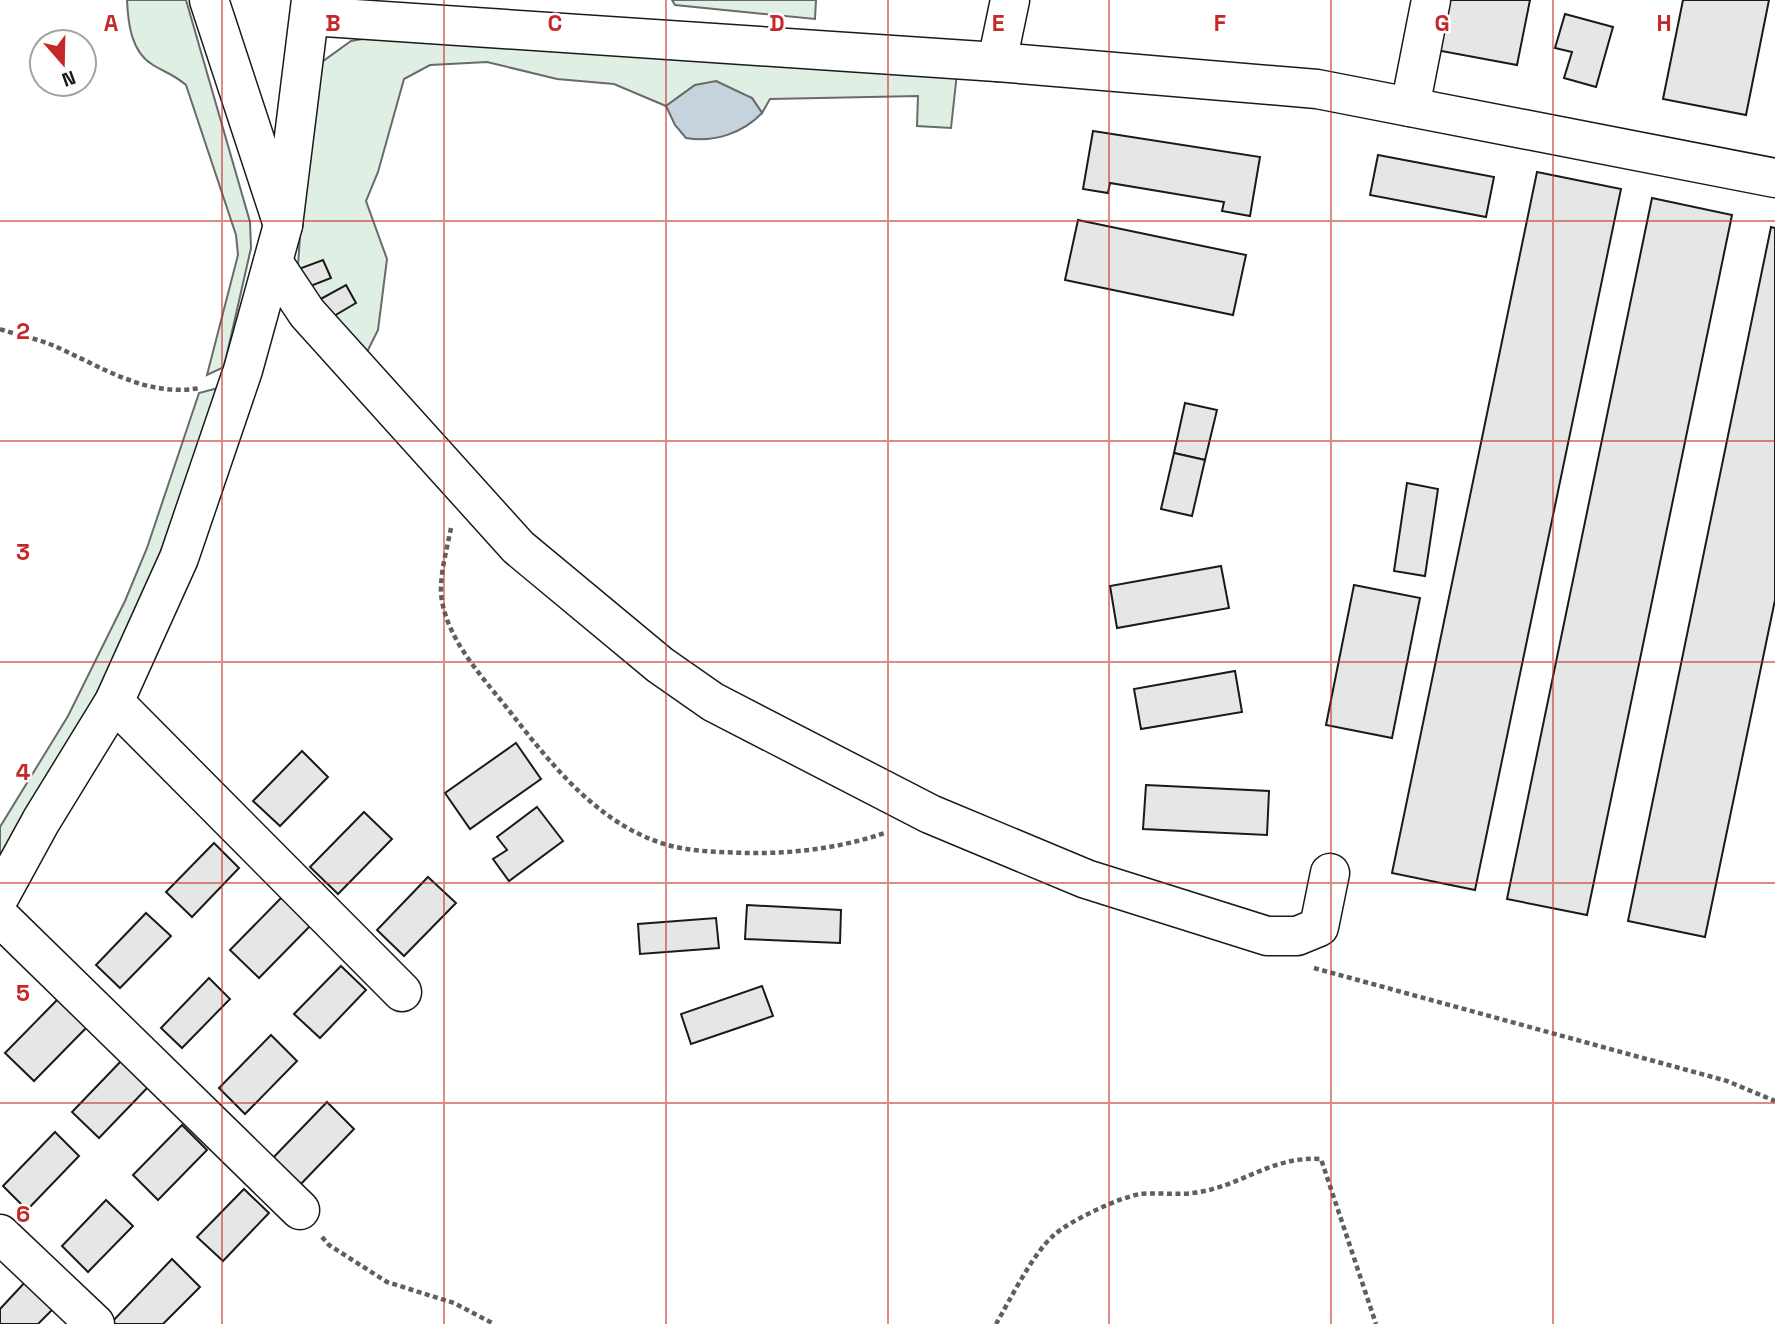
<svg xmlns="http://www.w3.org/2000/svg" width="1775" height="1324" viewBox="0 0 1775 1324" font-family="'Space Grotesk',sans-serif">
	<rect width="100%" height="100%" fill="#fff"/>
	<g fill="#e0efe3" stroke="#6a6a6a" stroke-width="2">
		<path d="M127 0H186L250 222 251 248 224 367 207 375 238 255 236 235 186 85C173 74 166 73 153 65 131 52 128 23 127 0Z"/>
		<polygon points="672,0 816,0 815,19 675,5"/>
		<polygon points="392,34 957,73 951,128 917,126 918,96 770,99 762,113 752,98 695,85 666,106 614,84 557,79 487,62 430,65 404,79 378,172 366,201 387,259 378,330 366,354 336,324 298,265 310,92 322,62 351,41"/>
		<polygon points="218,388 135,625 0,871 0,827 68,716 125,601 147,548 199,393"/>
	</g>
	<path fill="#c6d2dc" stroke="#6a6a6a" stroke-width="2" d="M716 81 752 98 762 113C743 133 714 143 686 138L675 125 666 106 695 85Z"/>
	<g fill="#e6e6e6" stroke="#1a1a1a" stroke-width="2">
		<polygon points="1446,0 1530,0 1517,65 1436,50"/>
		<polygon points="1683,0 1769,0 1746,115 1663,99"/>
		<polygon points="1565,14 1613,27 1596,87 1564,78 1572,52 1555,48"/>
		<polygon points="1093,131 1260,157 1250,216 1222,211 1224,202 1110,183 1108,193 1083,189"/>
		<polygon points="1378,155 1494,177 1486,217 1370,195"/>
		<polygon points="1537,172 1621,189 1475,890 1392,873"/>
		<polygon points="1652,198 1732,215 1587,915 1507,899"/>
		<polygon points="1078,220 1246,255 1233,315 1065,280"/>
		<polygon points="1771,227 1775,228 1775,600 1705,937 1628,921"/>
		<polygon points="323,260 331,278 303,289 296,270"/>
		<polygon points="346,285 356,303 327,320 317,301"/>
		<polygon points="1185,403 1217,410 1205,460 1174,453"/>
		<polygon points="1174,453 1205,460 1192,516 1161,509"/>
		<polygon points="1407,483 1438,489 1425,576 1394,571"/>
		<polygon points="1221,566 1229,608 1117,628 1110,586"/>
		<polygon points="1354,585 1420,598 1392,738 1326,725"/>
		<polygon points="1235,671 1242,712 1141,729 1134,689"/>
		<polygon points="516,743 541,779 470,829 445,793"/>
		<polygon points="302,751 328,777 280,826 253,801"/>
		<polygon points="1146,785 1269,791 1267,835 1143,829"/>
		<polygon points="537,807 563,841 509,881 493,859 507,850 497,837"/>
		<polygon points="364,812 392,839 338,894 310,867"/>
		<polygon points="214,843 239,868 192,917 166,892"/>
		<polygon points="428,877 456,903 404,956 377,930"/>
		<polygon points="284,895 313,923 259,978 230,950"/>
		<polygon points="747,905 841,910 840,943 745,939"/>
		<polygon points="146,913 171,936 120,988 96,965"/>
		<polygon points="716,918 719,948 640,954 638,924"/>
		<polygon points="341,966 366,990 320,1038 294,1014"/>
		<polygon points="209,978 230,999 182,1048 161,1028"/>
		<polygon points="762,986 773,1016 691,1044 681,1014"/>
		<polygon points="60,997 89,1025 34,1081 5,1053"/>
		<polygon points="271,1035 297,1061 245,1114 219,1088"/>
		<polygon points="124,1058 151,1084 99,1138 72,1112"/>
		<polygon points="327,1102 354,1129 297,1188 269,1162"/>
		<polygon points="182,1125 207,1150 158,1200 133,1175"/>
		<polygon points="55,1132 79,1156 27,1210 3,1186"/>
		<polygon points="244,1189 269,1213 223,1261 197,1237"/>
		<polygon points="106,1200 133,1226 88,1272 62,1246"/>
		<polygon points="172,1259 200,1287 163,1324 110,1324"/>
		<polygon points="27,1280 55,1307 38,1324 0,1324 0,1309"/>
	</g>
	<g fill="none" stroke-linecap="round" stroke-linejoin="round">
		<g stroke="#1a1a1a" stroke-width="41">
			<g id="minor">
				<polyline points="209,0 283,225"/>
				<polyline points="310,16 997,62 1317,89 1775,178"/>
				<polyline points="997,62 1010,0"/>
				<polyline points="1410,107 1431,0"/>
				<polyline points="273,262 307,313 518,547 660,665 713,702 930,814 1086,879 1267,936 1297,936 1319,927 1330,873"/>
				<polyline points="114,702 402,992"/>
				<polyline points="0,917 300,1210"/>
				<polyline points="0,1234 95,1324"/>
			</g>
		</g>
		<g stroke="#1a1a1a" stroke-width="41">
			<polyline id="major" points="0,896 41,821 114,702 179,558 243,370 283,225 311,0"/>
		</g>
		<g stroke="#5f5f5f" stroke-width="4.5" stroke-dasharray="5 3.5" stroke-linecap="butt">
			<path d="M0 329C17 335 35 338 52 345 99 365 145 398 200 388"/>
			<path d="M451 528C447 549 438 580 442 601 449 643 486 681 511 713 554 768 604 831 676 847 699 852 722 852 745 853 793 854 840 848 885 833"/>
			<polyline points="1314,968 1727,1081 1775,1101"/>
			<polyline points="322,1237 329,1245 387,1282 454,1303 494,1324"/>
			<path d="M996 1324C1010 1300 1033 1253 1054 1235 1071 1220 1118 1198 1140 1194 1160 1192 1180 1196 1199 1192 1243 1185 1272 1156 1321 1159L1376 1324"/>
		</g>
		<use href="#minor" stroke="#fff" stroke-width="38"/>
		<use href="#major" stroke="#fff" stroke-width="38"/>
	</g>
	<path fill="none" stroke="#c62828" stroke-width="2" stroke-opacity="0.55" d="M222 0V1324M444 0V1324M666 0V1324M888 0V1324M1109 0V1324M1331 0V1324M1553 0V1324M0 221H1775M0 441H1775M0 662H1775M0 883H1775M0 1103H1775"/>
	<g font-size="23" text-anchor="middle" font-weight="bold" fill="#c62828" stroke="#fff" stroke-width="5" stroke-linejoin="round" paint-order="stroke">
		<text x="111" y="31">A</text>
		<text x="333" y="31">B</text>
		<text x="555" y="31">C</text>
		<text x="777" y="31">D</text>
		<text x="998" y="31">E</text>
		<text x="1220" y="31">F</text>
		<text x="1442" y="31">G</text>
		<text x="1664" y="31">H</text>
		<text x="23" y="339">2</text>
		<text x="23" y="560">3</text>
		<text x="23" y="780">4</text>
		<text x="23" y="1001">5</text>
		<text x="23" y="1222">6</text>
	</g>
	<g transform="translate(63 63) rotate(160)"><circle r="33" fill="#ffffff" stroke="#a3a3a3" stroke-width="2"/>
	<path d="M0-5L12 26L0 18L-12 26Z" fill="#c62828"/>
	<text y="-10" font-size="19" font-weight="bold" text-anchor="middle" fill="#1a1a1a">N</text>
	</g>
</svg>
